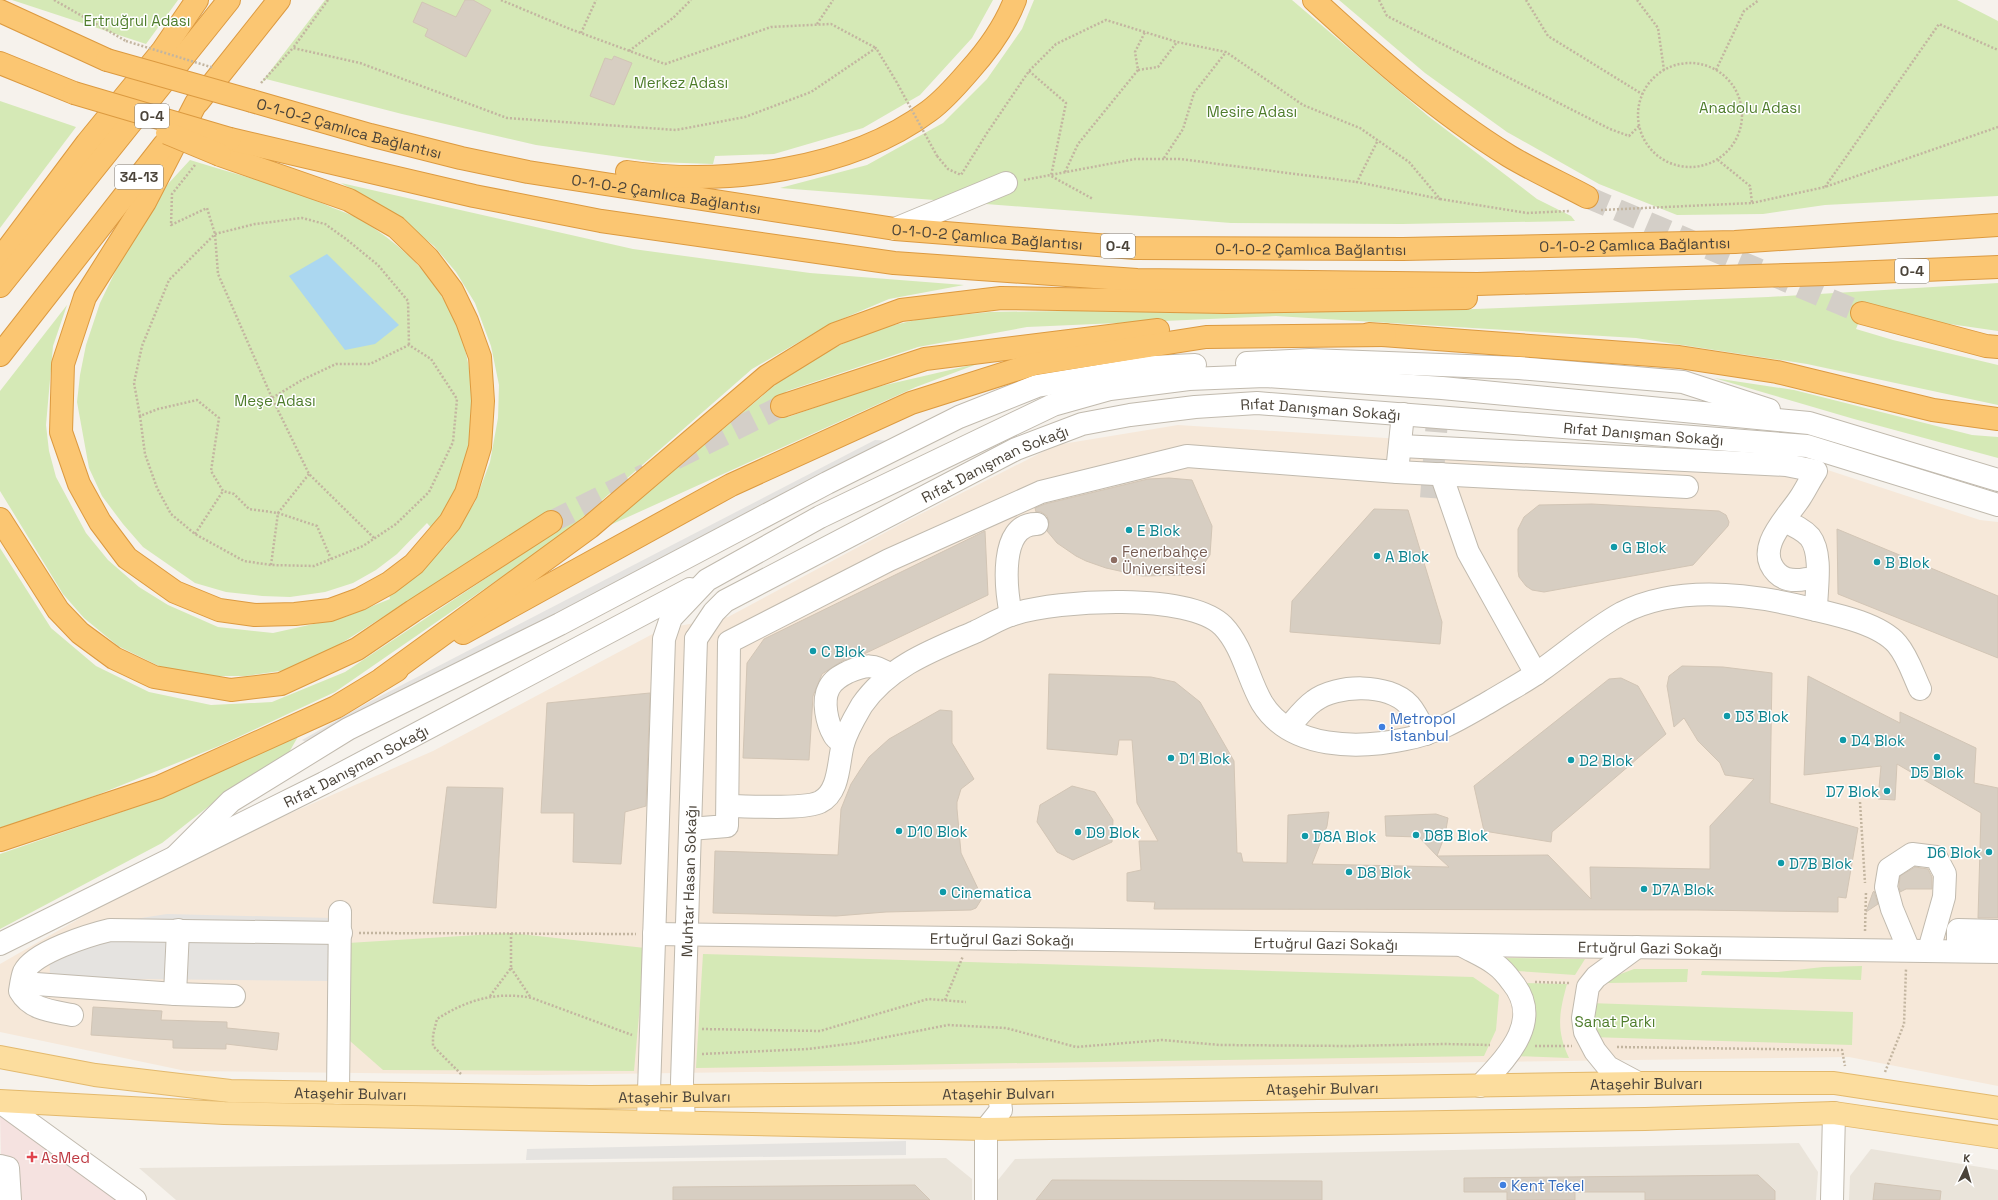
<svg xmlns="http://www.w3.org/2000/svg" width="1998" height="1200" viewBox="0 0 1998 1200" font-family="'Space Grotesk',sans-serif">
	<rect width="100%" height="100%" fill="#f6f2ec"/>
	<g fill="#eae4da">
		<polygon points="1799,1143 1818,1172 1816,1200 998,1200 998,1180 1015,1159"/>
		<polygon points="1871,1149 1998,1170 1998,1200 1849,1200 1850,1176"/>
		<polygon points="946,1158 972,1179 972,1200 176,1200 139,1168"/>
	</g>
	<polygon fill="#f6e8d9" points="1178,425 1482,444 1782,455 1980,520 1998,522 1998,1086 1849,1057 536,1075 186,1071 0,1032 0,964 138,885 231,839 433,751 662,629 728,617 901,524 1056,445"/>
	<polygon fill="#f5e2e0" points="0,1113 125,1200 2,1200"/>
	<g fill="#d5e9b6">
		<polygon points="12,0 178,0 146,44"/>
		<polygon points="325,0 993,0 972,38 920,95 863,128 774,154 715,156 713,164 655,162 536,145 402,114 266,79 261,83"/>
		<polygon points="1034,0 1292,0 1428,116 1537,199 1571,216 1575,221 1402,224 1231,223 780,188 867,165 943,123 987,79 1022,29"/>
		<polygon points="1339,0 1957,0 1998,21 1998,196 1825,205 1763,214 1677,215 1599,184 1507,132 1425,73"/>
		<polygon points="0,101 76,127 0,228"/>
		<path d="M190 160C238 175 287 187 333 208 343 212 353 215 361 220 427 259 469 319 472 396 474 422 471 449 462 474 455 493 443 512 433 530L427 523 397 554 376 570 353 583 325 592 290 597 262 596 226 592 195 583 143 547 123 524 102 496 89 468 77 402 80 375 86 345 100 303 116 270 156 197Z"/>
		<polygon points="341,183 633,249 810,273 964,285 889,299 830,324 752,369 561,536 335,692 219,746 97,795 0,828 0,548 51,628 96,666 149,692 211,705 272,702 345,672 557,531 429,588 321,656 287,670 246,676 214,676 161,667 118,646 84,618 63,594 0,491 0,391 67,305 53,346 46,425 49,451 56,477 86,533 108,560 139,587 168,605 218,627 273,633 345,617 390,599 389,594 446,546 475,502 490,462 498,418 499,385 491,346 475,303 456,272 434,246 392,212"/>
		<polygon points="1998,283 1998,331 1922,320 1866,304 1856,329 1893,340 1998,365 1998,405 1807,364 1636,338 1276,316 1027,327 918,347 787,391 778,398 788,417 868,389 980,363 916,387 608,526 800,364 872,330 920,319 990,312 1131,310 1450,310 1768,297"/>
		<polygon points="1714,378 1794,390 1972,435 1998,437 1998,458 1854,419"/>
		<polygon points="299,735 288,754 241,781 162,843 0,929 0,854 156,800"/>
		<polygon points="511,933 645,948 634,1071 383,1070 350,1041 348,943"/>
		<polygon points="703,954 1473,977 1499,995 1496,1030 1484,1056 696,1068"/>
		<polygon points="1505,958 1585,959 1575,975 1517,971"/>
		<polygon points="1862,966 1861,980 1701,975 1702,971 1778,972 1823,967"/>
		<polygon points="1634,969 1688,969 1687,982 1605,983 1618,975"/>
		<path d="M1522 983 1567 984C1559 1013 1556 1030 1569 1058L1516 1056Z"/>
		<polygon points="1589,1003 1853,1012 1852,1045 1590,1037"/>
	</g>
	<g fill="#e5e3e0">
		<polygon points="875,440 898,441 313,746 302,740 371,701"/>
		<polygon points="167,914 332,918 329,981 50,978 49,941 90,926"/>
		<polygon points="906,1141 906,1155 526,1160 527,1149"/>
	</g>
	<polygon fill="#abd7f0" points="327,254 399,325 375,344 345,350 289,276"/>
	<g fill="#d7cec2" stroke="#d2c5b5">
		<polygon points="465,0 473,0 491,10 466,57 425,36 428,29 413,22 422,2 456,17"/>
		<polygon points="614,56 632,63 614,105 590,96 605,58 612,60"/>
		<polygon points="1169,478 1192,480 1212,526 1210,555 1201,568 1189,575 1142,576 1106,568 1086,561 1076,556 1057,543 1047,531 1049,522 1047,516 1041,512 1036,512 1035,508 1045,504 1148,479"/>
		<polygon points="1592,504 1719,511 1726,515 1729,522 1728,526 1693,565 1544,592 1532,590 1526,586 1519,577 1518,571 1518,529 1524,517 1539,505"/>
		<polygon points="1374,509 1408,510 1442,622 1440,644 1290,632 1292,601"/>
		<polygon points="1837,529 1998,596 1998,658 1838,594"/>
		<polygon points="985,531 988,595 864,654 842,661 822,674 813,696 809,760 743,758 747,663 764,639"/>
		<polygon points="1682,666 1723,667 1772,673 1770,803 1858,828 1846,898 1838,897 1838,912 1697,910 1154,909 1155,902 1127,901 1127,873 1141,870 1139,841 1158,841 1137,803 1132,740 1119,740 1117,755 1047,749 1049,674 1151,677 1175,682 1200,702 1234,761 1237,853 1241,853 1243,862 1287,863 1288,815 1329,812 1327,826 1312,864 1449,867 1437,856 1548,855 1591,899 1590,867 1710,869 1710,826 1754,779 1725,775 1720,763 1698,741 1684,718 1674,727 1667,686 1669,676"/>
		<polygon points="1808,676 1900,723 1900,712 1976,748 1974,783 1998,788 1998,918 1978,918 1981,813 1897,764 1895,800 1878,799 1881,766 1804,775"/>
		<polygon points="1621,678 1638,686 1666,734 1552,832 1551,842 1484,831 1474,786 1609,679"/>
		<polygon points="650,693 646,806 625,812 621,864 573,862 574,813 541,813 547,703"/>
		<polygon points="940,710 952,711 952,743 974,779 961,789 957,802 957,809 961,853 981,895 981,900 976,908 971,910 886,912 836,916 713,913 715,851 838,855 841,809 851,784 860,770 869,757 889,739"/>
		<polygon points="1072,786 1095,792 1113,820 1112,842 1073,860 1057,852 1037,822 1040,805"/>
		<polygon points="447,787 503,788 496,908 433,903"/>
		<polygon points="1436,814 1448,818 1445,835 1437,856 1419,837 1386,836 1385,816"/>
		<polygon points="1915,867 1928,869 1932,877 1932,889 1906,889 1900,892 1899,886 1900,876"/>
		<polygon points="1874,891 1878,904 1866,912 1873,892"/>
		<polygon points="93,1007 162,1011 161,1020 227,1022 227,1028 279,1033 277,1050 226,1044 226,1049 173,1048 173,1040 91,1035"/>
		<polygon points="1758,1175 1775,1191 1775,1200 1645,1200 1645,1192 1575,1192 1575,1200 1507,1200 1507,1192 1464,1192 1464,1178"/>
		<polygon points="1052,1180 1322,1181 1322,1200 1036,1200"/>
		<polygon points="1875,1183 1941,1191 1940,1200 1873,1200"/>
		<polygon points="915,1185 930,1200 673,1200 673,1187"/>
	</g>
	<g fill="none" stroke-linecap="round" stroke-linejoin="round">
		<polyline stroke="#d4cfc8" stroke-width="22" stroke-dasharray="22 11" stroke-linecap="butt" points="1431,498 1441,369"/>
		<g stroke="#d4cfc8" stroke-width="22" stroke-dasharray="22 11" stroke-linecap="butt">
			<polyline points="1587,197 1862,313"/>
			<polyline points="675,459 782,406"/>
			<polyline points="551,522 646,474"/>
		</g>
		<g stroke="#c1baae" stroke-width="24">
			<g id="minor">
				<polyline points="895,229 1006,183"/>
				<polyline points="1247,363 1310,360 1519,368 1683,382 1769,410"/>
				<path d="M1401 446 1786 465 1816 471C1810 480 1806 489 1800 498 1787 518 1753 549 1777 573 1785 581 1796 581 1806 579"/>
				<polyline points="1397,472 1687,487"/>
				<polyline points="1441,474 1468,552 1536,674"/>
				<path d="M1784 521C1793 525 1803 529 1810 537 1823 554 1816 590 1816 610"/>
				<path d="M1011 615C1006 590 998 523 1037 524"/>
				<path id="s1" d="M696 639 714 612 725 601 1016 449 1082 424 1130 415 1195 407 1257 403 1807 446 1998 505"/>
				<path d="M1288 728C1296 719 1304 708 1314 701 1337 684 1388 683 1409 705 1416 713 1421 724 1426 734"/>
				<path d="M843 743C840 741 836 739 834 735 827 723 822 701 829 688 833 680 840 676 848 672 865 665 874 663 890 675"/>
				<path d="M728 806C749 806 803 810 820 802 840 792 838 762 843 744 847 730 855 717 862 705 889 666 933 650 975 632 988 626 1000 618 1014 614 1058 600 1189 592 1223 626 1243 647 1248 679 1262 703 1291 750 1359 749 1406 739 1438 733 1463 717 1491 701 1507 691 1525 682 1540 671 1567 652 1593 629 1622 613 1678 584 1753 594 1812 609 1838 615 1880 624 1897 644 1908 657 1913 674 1920 689"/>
				<polyline points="690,829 727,826 729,642 889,560 1041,492 1187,456 1397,472 1403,414"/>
				<polyline points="176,856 231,801 348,729 560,624 827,483 959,417 1037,386 1152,367 1195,365"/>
				<path id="s2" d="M654 934 1998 952"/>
				<path id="s3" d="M0 944 324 783 690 589"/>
				<path d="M1463 946C1474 952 1486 957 1495 964 1502 969 1507 975 1512 982 1544 1021 1507 1057 1480 1086"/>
				<polyline points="1637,947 1596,977 1588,987 1583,1018 1585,1032 1595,1051 1608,1067 1638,1083"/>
				<polyline points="1909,950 1892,909 1886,887 1889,869 1912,854 1936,857 1945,874 1944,897 1929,950"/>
				<polyline points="1958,951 1958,930 1998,931"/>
				<polyline points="22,983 175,994 234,996"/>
				<polyline points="175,994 178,930"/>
				<path d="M72 1015C52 1011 31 1010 20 991 21 985 22 977 24 972 34 952 89 935 110 930L341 933"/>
				<polyline points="338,1093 340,912"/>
				<polyline points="0,1102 135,1200"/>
				<polyline points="648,1121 664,639 671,618 707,580 820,517 1053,405 1110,389 1189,379 1265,376 1442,388 1809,423 1998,480"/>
				<path id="s4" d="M684 1122 682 1082 696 639"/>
				<polyline points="0,1166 8,1168 10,1200"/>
				<polyline points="986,1200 986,1129 1001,1110 999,1093"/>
				<polyline points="1832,1200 1834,1113"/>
			</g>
		</g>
		<g stroke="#e3b96d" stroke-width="24">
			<g id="major">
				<path id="s5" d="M0 1057 95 1075 230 1091 590 1097 999 1093 1638 1083H1834L1998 1108"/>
				<polyline points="0,1101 224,1113 986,1129 1645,1119 1834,1113 1998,1137"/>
			</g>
		</g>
		<g stroke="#dc9a40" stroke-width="24">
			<g id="highway">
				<path d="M1314 0C1375 56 1438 112 1509 156 1534 171 1561 183 1587 197"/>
				<polyline points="0,11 107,60"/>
				<polyline points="0,63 74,93"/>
				<path id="s6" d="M252 101 370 135 461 158 528 172 895 229 1135 248 1403 249 1735 242 1998 225"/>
				<polyline points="198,102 279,0"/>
				<polyline points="196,103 145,202 85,297 63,364 61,432 79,484 100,522 127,558 175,592 219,610 255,615 295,614 330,610 360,599 389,583 414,564 450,522 466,493 480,447 483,401 480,357 467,321 452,290 428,258 396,227 349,200 220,155"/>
				<polyline points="230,139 474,196 601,221 894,263 1137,280 1477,284 1826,274 1998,267"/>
				<path d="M627 172C722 186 849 171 929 111 944 100 957 85 969 71 988 50 1005 26 1015 0"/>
				<polyline points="0,259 87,143 163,50 197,0"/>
				<polyline points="0,286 229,0"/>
				<polyline points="1862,313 1986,346 1998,347"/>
				<polyline points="1369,334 1679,357 1777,372 1933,410 1998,419"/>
				<polyline points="0,355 164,145"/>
				<polyline points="782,406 925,359 1158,330"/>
				<polyline points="0,519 58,610 80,633 114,658 154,677 231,690 281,684 357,649 413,611 551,522"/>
				<polyline points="463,633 731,485 911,403 1034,364 1206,337 1385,335"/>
				<polyline points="383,678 590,527 767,376 835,334 901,310 1001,298 1226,302 1466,298"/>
				<polyline points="0,840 159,787 336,707 397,670"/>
			</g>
		</g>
		<g stroke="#c3b5a0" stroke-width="2.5" stroke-dasharray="2 2" stroke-linecap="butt">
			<polyline points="54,0 126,41"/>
			<polyline points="328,0 293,48 360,63 507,118 676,130 745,117 811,92 876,48 896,81"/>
			<polyline points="501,0 570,29 665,64 771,27 831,24 876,48"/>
			<polyline points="1379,0 1387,16 1610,129 1629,136 1639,126"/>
			<polyline points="1526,0 1548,36 1642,94"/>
			<polyline points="1637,0 1658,28 1664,70"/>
			<polyline points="817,24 833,0"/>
			<polyline points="581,33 596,0"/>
			<polyline points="629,51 673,18 691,0"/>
			<circle cx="1690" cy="115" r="52"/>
			<polyline points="1138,70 1158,67 1177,42"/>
			<polyline points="1716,70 1744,11 1759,0"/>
			<polyline points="1029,71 1066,103 1051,176 1093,199"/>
			<polyline points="261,83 293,48"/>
			<polyline points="937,156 948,169 961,175 987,133 1029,71 1056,44 1106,20 1177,42 1226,52 1303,105 1360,128 1409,162 1440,199 1357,182 1378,140"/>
			<polyline points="1164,158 1183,129 1194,93 1226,52"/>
			<polyline points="195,165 172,194 171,225 207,208 215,234 218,274 272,398 309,474 375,539"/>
			<polyline points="1065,172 1078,144 1138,70 1135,52 1145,32"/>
			<polyline points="1024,180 1135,159 1180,159 1357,182"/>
			<polyline points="1825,187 1939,24 1998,50"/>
			<polyline points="1440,199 1527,213 1570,211"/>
			<polyline points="1752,203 1825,187 1998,127"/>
			<polyline points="1601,210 1752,203 1750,186 1718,160"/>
			<polyline points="140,416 145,454 157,488 171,514 195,534 244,561 271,565 314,566 363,546 396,524 429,492 453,442 457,399 431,359 409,345 370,364 336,364 302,380 272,398"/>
			<polyline points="309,474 278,513 249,509 234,494 223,491 211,471 219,418 197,400 158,409 140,416 134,383 142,346 169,280 215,234 255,224 302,218 325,224 346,239 378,265 408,301 409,345"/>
			<polyline points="195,534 223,491"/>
			<polyline points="271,565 278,513 317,526 331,559"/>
			<polyline points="1860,802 1865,883"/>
			<polyline points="1865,931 1866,892"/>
			<polyline points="359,933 636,934"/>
			<polyline points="511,968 531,998"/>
			<polyline points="1535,982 1570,983"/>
			<polyline points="490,996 511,968 511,933"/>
			<polyline points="945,1000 963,956"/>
			<polyline points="702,1029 820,1031 928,999 966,1002"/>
			<polyline points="1535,1046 1572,1046"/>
			<polyline points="1617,1047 1842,1050 1845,1066"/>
			<polyline points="702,1054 807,1049 856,1043 948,1025 1006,1028 1076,1047 1162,1040 1220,1045 1349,1046 1445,1044 1490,1045"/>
			<polyline points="1885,1072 1904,1024 1906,969"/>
			<path d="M461 1074 433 1046V1035L437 1019C467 1000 496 991 532 998L632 1035"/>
		</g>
		<use href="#minor" stroke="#fff" stroke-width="22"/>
		<use href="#major" stroke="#fcdd9e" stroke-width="22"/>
		<use href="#highway" stroke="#fbc672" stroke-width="22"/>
		<g stroke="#dc9a40" stroke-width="24" stroke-linecap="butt">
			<g id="highway-bridge">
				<polyline points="107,60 252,101"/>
				<polyline points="74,93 230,139"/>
				<polyline points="167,133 220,155"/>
			</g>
		</g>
		<g stroke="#c3b5a0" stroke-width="2.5" stroke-dasharray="2 2" stroke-linecap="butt">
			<polyline points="126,41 214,68"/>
			<polyline points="896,81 937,156"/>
		</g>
		<use href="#highway-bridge" stroke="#fbc672" stroke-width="22"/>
	</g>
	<g fill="#0f9aa8" stroke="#fff" stroke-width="1.5">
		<circle cx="1129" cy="530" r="4"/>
		<circle cx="1614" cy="547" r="4"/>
		<circle cx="1377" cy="556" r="4"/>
		<circle cx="1877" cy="562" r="4"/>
		<circle cx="813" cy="651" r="4"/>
		<circle cx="1727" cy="716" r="4"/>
		<circle cx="1843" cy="740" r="4"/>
		<circle cx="1937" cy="757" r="4"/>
		<circle cx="1171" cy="758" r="4"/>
		<circle cx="1571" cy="760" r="4"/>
		<circle cx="1887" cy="791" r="4"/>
		<circle cx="899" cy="831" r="4"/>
		<circle cx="1078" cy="832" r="4"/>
		<circle cx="1416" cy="835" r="4"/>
		<circle cx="1305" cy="836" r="4"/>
		<circle cx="1989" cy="852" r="4"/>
		<circle cx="1781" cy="863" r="4"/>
		<circle cx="1349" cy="872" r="4"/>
		<circle cx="1644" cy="889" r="4"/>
		<circle cx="943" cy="892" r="4"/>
	</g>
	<circle fill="#8d6e63" stroke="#fff" stroke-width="1.5" cx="1114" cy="560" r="4"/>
	<g fill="#3f7fe0" stroke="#fff" stroke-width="1.5">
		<circle cx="1382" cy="727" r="4"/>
		<circle cx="1503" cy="1185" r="4"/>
	</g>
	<path fill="#e0444e" stroke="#fff" stroke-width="1.5" d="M30 1151h4v4h4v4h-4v4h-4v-4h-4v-4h4z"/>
	<g text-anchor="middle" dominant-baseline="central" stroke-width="3" stroke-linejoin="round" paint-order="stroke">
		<g fill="#fff" stroke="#807b74" stroke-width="1">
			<rect x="135" y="104" width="34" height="24" rx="3"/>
			<rect x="115" y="165" width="48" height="24" rx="3"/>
			<rect x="1101" y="234" width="34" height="24" rx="3"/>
			<rect x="1895" y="259" width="34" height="24" rx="3"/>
		</g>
		<g font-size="14" font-weight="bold" fill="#4a4339">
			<text x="152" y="116">O-4</text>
			<text x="139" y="177">34-13</text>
			<text x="1118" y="246">O-4</text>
			<text x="1912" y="271">O-4</text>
		</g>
		<g font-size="15" fill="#4f7d2c" stroke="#fff">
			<text x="137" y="20">Ertruğrul Adası</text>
			<text x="681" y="82">Merkez Adası</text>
			<text x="1750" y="107">Anadolu Adası</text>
			<text x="1252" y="111">Mesire Adası</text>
			<text x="275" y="400">Meşe Adası</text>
			<text x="1615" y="1021">Sanat Parkı</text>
		</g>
		<g font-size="15" fill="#4a4339" stroke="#fff">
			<text stroke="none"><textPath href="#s6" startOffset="101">O-1-O-2 Çamlıca Bağlantısı</textPath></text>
			<text stroke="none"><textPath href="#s6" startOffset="425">O-1-O-2 Çamlıca Bağlantısı</textPath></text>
			<text stroke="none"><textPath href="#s6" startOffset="749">O-1-O-2 Çamlıca Bağlantısı</textPath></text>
			<text stroke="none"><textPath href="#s6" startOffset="1397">O-1-O-2 Çamlıca Bağlantısı</textPath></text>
			<text stroke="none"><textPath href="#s6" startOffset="1073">O-1-O-2 Çamlıca Bağlantısı</textPath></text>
			<text stroke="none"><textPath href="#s1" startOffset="687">Rıfat Danışman Sokağı</textPath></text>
			<text stroke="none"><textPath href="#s1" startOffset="1011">Rıfat Danışman Sokağı</textPath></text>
			<text stroke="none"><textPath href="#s1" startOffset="351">Rıfat Danışman Sokağı</textPath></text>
			<text stroke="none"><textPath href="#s3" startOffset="398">Rıfat Danışman Sokağı</textPath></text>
			<text stroke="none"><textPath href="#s4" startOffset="241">Muhtar Hasan Sokağı</textPath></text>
			<text stroke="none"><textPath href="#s2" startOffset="348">Ertuğrul Gazi Sokağı</textPath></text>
			<text stroke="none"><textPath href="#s2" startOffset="672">Ertuğrul Gazi Sokağı</textPath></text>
			<text stroke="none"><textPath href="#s2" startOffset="996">Ertuğrul Gazi Sokağı</textPath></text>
			<text stroke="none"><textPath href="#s5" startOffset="1649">Ataşehir Bulvarı</textPath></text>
			<text stroke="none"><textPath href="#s5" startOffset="1325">Ataşehir Bulvarı</textPath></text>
			<text stroke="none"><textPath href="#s5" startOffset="353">Ataşehir Bulvarı</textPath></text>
			<text stroke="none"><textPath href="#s5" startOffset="1001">Ataşehir Bulvarı</textPath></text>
			<text stroke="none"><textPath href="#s5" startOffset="677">Ataşehir Bulvarı</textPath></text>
		</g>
		<g font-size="15" fill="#0d838f" stroke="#fff" text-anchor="start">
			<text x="1137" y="530">E Blok</text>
			<text x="1622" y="547">G Blok</text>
			<text x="1385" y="556">A Blok</text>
			<text x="1885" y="562">B Blok</text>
			<text x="821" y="651">C Blok</text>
			<text x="1735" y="716">D3 Blok</text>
			<text x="1851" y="740">D4 Blok</text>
			<text x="1179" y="758">D1 Blok</text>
			<text x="1579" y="760">D2 Blok</text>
			<text x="1937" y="772" text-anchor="middle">D5 Blok</text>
			<text x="1879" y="791" text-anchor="end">D7 Blok</text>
			<text x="907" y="831">D10 Blok</text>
			<text x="1086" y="832">D9 Blok</text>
			<text x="1424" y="835">D8B Blok</text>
			<text x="1313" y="836">D8A Blok</text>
			<text x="1981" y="852" text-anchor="end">D6 Blok</text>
			<text x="1789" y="863">D7B Blok</text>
			<text x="1357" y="872">D8 Blok</text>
			<text x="1652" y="889">D7A Blok</text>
			<text x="951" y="892">Cinematica</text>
		</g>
		<g font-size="15" fill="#785e54" stroke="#fff" text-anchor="start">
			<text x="1122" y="551">Fenerbahçe<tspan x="1122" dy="17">Üniversitesi</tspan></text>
		</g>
		<g font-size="15" fill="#366cbe" stroke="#fff" text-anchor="start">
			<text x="1390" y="718">Metropol<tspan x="1390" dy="17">İstanbul</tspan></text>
			<text x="1511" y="1185">Kent Tekel</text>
		</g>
		<g font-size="15" fill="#be3a42" stroke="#fff" text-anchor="start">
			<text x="41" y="1157">AsMed</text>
		</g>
	</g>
	<g transform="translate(1966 1168) rotate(5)" stroke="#ffffff" stroke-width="3" paint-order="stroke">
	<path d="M0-3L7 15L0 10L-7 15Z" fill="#4a4339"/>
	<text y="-6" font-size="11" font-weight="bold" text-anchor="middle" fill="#4a4339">K</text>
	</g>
</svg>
